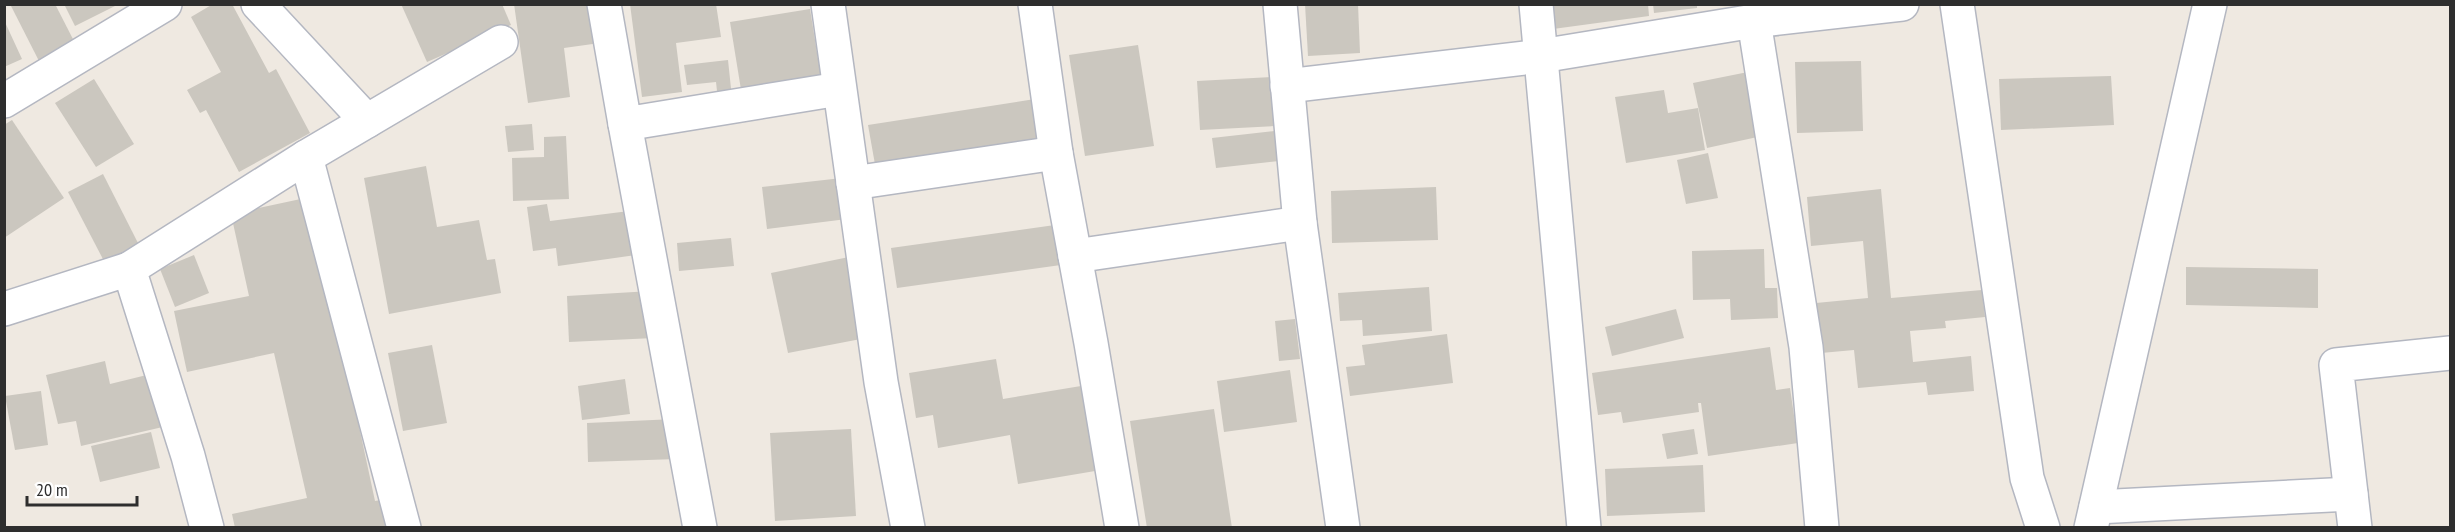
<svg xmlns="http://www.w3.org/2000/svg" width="2455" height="532" viewBox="0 0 2455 532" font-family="'PT Sans Narrow',sans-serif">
	<rect width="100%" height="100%" fill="#efe9e1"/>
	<g fill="#cbc7bf">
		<polygon points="10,4 55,4 76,45 40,63"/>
		<polygon points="64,4 119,4 75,26"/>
		<polygon points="213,4 232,4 269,73 276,69 310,133 239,172 206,110 200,113 187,90 221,72 191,17"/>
		<polygon points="401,4 502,4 511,25 427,62"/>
		<polygon points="514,4 602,4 607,42 564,48 570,97 528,103"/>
		<polygon points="630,4 716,4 721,37 676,43 682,92 642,97"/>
		<polygon points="1305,4 1358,4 1360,53 1308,56"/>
		<polygon points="1549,4 1648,4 1649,16 1553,29"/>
		<polygon points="1653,4 1697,4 1697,8 1654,13"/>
		<polygon points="810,9 823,90 743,102 730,22"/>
		<polygon points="4,20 22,59 4,67"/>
		<polygon points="1138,45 1154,146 1085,156 1069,55"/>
		<polygon points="728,60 732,98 718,100 716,82 687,85 684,65"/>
		<polygon points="1861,61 1863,131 1797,133 1795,62"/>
		<polygon points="1748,72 1762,136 1707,148 1693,83"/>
		<polygon points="2111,76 2114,125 2001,130 1999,79"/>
		<polygon points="1272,77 1275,126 1200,130 1197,81"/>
		<polygon points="94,79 134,144 96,167 55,103"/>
		<polygon points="1664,90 1668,113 1698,108 1705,150 1626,163 1615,97"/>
		<polygon points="1035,99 1042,145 876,170 868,125"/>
		<polygon points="12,120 64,198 4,238 4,125"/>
		<polygon points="532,124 534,150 508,152 505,126"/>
		<polygon points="1275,131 1279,161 1216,168 1212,138"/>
		<polygon points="566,136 569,199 513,201 512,158 544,157 544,137"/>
		<polygon points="1708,153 1718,198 1686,204 1677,160"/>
		<polygon points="426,166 437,227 479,220 487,260 495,259 501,293 389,314 364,178"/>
		<polygon points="103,174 139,245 105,263 68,192"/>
		<polygon points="842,178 847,219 767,229 762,187"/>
		<polygon points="1436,187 1438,240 1332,243 1331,191"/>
		<polygon points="1881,189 1891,298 1982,290 1985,317 1945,321 1946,328 1910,331 1913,362 1971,356 1974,391 1928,395 1926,382 1858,388 1854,350 1821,353 1816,303 1868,298 1863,241 1811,246 1807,197"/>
		<polygon points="310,197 375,501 386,499 392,528 235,528 232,514 307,498 274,353 187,372 174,311 249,296 231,214"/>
		<polygon points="547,204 550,221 637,210 643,254 558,266 556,248 533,251 527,207"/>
		<polygon points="1062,224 1068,264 897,288 891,248"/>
		<polygon points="731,238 734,266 679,271 677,243"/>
		<polygon points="1764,249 1765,288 1777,288 1778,318 1731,320 1730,299 1693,300 1692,251"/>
		<polygon points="194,255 209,293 175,307 160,269"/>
		<polygon points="849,257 866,338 788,353 771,273"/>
		<polygon points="2186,267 2318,269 2318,308 2186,305"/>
		<polygon points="1429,287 1432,331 1363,336 1362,320 1340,321 1338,293"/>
		<polygon points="651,291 654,338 569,342 567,296"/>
		<polygon points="1676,309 1684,338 1612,356 1605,327"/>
		<polygon points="1295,319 1300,359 1279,361 1275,321"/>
		<polygon points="1447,334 1453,383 1350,396 1346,367 1365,365 1362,345"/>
		<polygon points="432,345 447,423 403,431 388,353"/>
		<polygon points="1770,347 1776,390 1790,388 1798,443 1708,456 1701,403 1698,403 1699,412 1623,423 1621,412 1598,415 1592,373"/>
		<polygon points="996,359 1003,399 1087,385 1101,470 1018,484 1010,435 938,448 933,415 916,418 909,373"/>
		<polygon points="105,361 110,384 155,373 167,426 81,446 76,421 58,424 46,375"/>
		<polygon points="1290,370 1297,422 1224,432 1217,381"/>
		<polygon points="625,379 630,414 582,420 578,386"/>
		<polygon points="41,391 48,445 15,450 5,396"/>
		<polygon points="1214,409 1232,528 1147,528 1130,421"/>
		<polygon points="675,419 677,459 588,462 587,423"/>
		<polygon points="851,429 856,516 775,521 770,433"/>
		<polygon points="1694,429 1698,454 1667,459 1662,434"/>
		<polygon points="151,432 160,468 100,482 91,446"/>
		<polygon points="1703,465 1705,512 1607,516 1605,469"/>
	</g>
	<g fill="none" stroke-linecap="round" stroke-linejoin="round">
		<g stroke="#b4b7c1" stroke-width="36">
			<g id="minor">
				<polyline points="258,4 367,121"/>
				<polyline points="604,4 625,124 839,89"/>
				<polyline points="828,4 881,382 908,528"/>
				<polyline points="1035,4 1056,153 1091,343 1122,528"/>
				<polyline points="1280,4 1300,223 1343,528"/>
				<polyline points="1536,4 1584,528"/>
				<polyline points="1957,4 2027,478 2043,528"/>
				<polyline points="1754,21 1806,347 1822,528"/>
				<polyline points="1287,86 1541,56 1754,21 1902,4"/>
				<polyline points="4,101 165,4"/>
				<polyline points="625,124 700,528"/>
				<polyline points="306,157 501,42"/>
				<polyline points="853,183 1056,153"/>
				<polyline points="1075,256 1300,223"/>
				<polyline points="4,309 129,269"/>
				<polyline points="2096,507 2351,494"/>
				<polyline points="207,528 188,456 129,269 306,157 404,528"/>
				<polyline points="2091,528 2210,4"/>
				<polyline points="2355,528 2336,365 2450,353"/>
			</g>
		</g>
		<use href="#minor" stroke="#fff" stroke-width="33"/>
	</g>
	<rect width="2455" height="532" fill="none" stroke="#2e2e2e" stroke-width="12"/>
	<path d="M27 496v9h110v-9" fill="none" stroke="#2e2e2e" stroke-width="3"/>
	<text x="36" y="496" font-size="18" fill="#2e2e2e" stroke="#ffffff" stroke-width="4.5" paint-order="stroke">20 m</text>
</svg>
